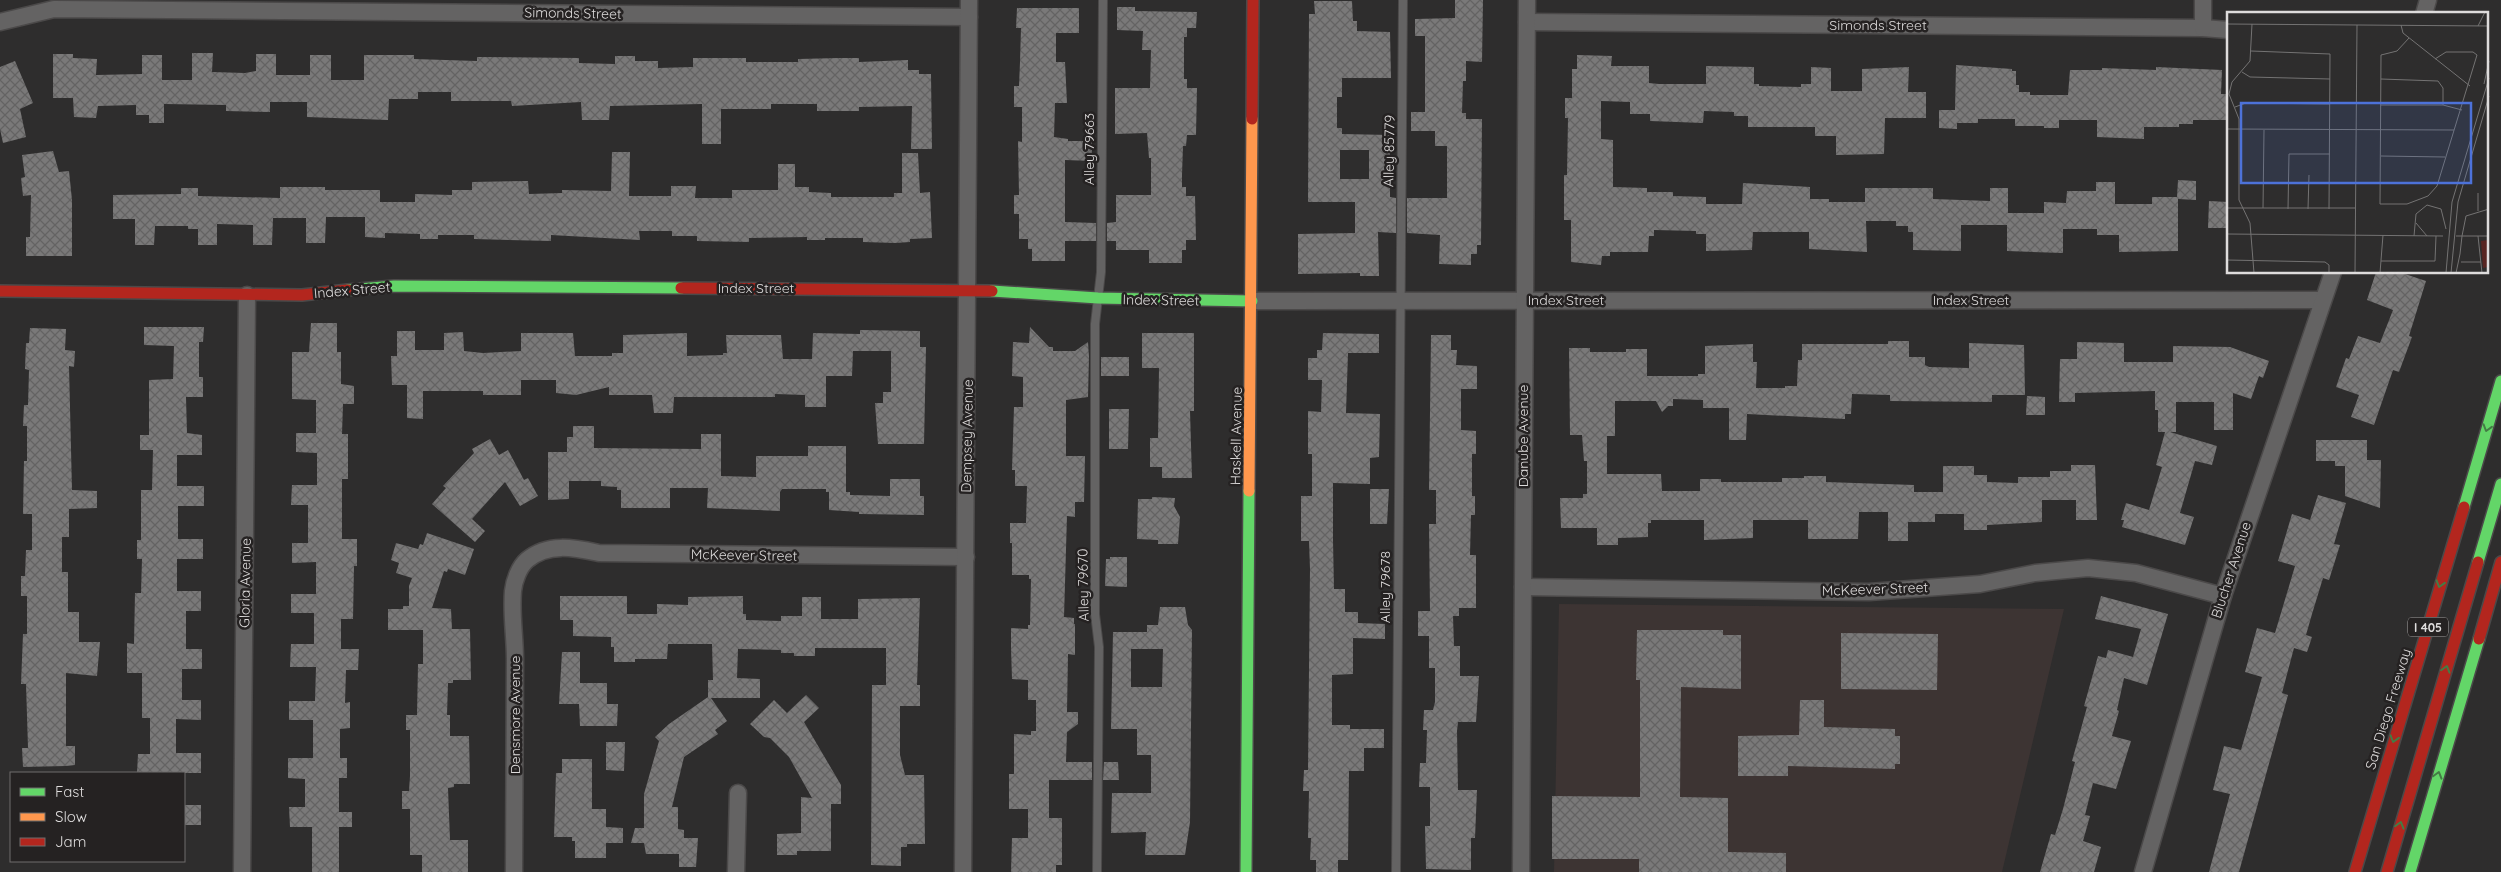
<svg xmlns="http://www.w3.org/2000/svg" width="2501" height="872" viewBox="0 0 2501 872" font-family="Quicksand,sans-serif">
	<defs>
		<pattern id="building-cross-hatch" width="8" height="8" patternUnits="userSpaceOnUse" patternTransform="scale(1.25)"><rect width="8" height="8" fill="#7a7979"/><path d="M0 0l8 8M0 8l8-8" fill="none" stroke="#646363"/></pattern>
	</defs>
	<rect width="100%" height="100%" fill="#2e2d2d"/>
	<polygon fill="#3d3433" points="1559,604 2064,609 2002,872 1554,872"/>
	<g fill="url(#building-cross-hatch)" fill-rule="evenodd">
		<polygon points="1455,0 1483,0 1482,62 1466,61 1466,81 1463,81 1462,113 1466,113 1466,119 1482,119 1481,245 1477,245 1477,254 1471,254 1471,265 1439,264 1440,235 1407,233 1407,198 1447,198 1447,146 1435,146 1435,131 1411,131 1411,112 1425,112 1425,36 1415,36 1415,19 1455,18"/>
		<path d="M1314 1H1352L1353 21H1357V31L1390 32 1391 78H1342V97H1337V128H1342V134L1390 135V197L1396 198V233L1378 232 1379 276H1360V273L1298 274V234L1355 233V202H1308L1309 14H1315ZM1340 150H1369V179H1340Z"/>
		<polygon points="1117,7 1135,7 1135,11 1197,12 1196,28 1187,28 1187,37 1184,37 1184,79 1187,79 1187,88 1197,88 1196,135 1187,135 1186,146 1183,146 1182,175 1182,187 1186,187 1186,196 1195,196 1196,240 1186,240 1186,250 1182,250 1182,263 1149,263 1149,250 1116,250 1116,241 1107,241 1107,223 1116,222 1116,195 1151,195 1151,158 1149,158 1147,133 1115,134 1115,88 1150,88 1151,50 1142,50 1143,31 1117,30"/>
		<polygon points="1017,8 1079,8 1079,33 1056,33 1056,62 1065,62 1067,103 1055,103 1054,137 1068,139 1068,141 1092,141 1092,161 1065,160 1065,222 1096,223 1096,241 1065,241 1065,261 1032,261 1032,249 1028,249 1028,239 1019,239 1019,214 1014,214 1014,195 1019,195 1018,141 1022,142 1022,107 1014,107 1014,86 1019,86 1020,62 1021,28 1016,28"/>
		<polygon points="192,53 213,53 212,72 245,73 256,71 256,54 276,54 276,75 310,75 310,55 331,55 331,80 364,80 364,55 414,55 414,59 477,61 477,57 579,58 579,63 615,64 615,56 635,56 635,61 658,61 658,68 693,67 693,58 746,58 746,62 798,62 798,59 838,58 859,58 859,62 908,60 908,70 919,70 919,74 931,74 932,149 911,149 912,106 859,107 859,111 817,111 817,104 771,104 771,109 721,109 721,144 702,144 702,104 610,106 609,120 582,120 581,102 512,106 511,101 451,101 451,92 418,92 418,99 389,99 388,120 307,117 307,102 270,102 270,112 226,111 226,105 164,104 164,123 149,123 149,115 136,115 136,105 98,106 96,118 74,117 73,98 53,98 53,54 73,54 73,58 97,59 96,75 142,74 142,55 162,55 162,80 192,80"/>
		<polygon points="1577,55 1612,56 1611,66 1649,66 1649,83 1659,84 1706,84 1706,66 1754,67 1754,84 1759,84 1759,86 1801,87 1801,84 1811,84 1811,67 1831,68 1831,91 1862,91 1862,69 1909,67 1908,92 1926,92 1926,118 1885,118 1884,154 1836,155 1836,136 1815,136 1815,127 1748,127 1748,116 1734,116 1734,112 1704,111 1703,123 1650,121 1650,114 1630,114 1630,102 1601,101 1601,139 1613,140 1613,187 1647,188 1647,192 1673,192 1673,196 1706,197 1706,204 1742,204 1743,183 1810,187 1810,199 1829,199 1829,202 1865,202 1865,188 1933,188 1933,199 1990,201 1990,188 2008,188 2008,213 2044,213 2044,202 2066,203 2067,191 2096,191 2096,182 2115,182 2115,204 2152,204 2152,197 2177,197 2178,180 2196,181 2196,200 2178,199 2178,251 2119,252 2119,235 2097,235 2097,229 2063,229 2063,253 2007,251 2007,225 1961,225 1961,251 1913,250 1913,232 1908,232 1908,226 1896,226 1896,221 1866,221 1867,252 1809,249 1809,232 1753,232 1752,250 1706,251 1706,234 1696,234 1696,231 1654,230 1654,236 1649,236 1648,252 1610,252 1610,256 1602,256 1601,265 1571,262 1571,220 1564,220 1564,175 1567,175 1568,118 1565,118 1565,98 1572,98 1572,69 1577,69"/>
		<polygon points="15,61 33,103 20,109 26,137 3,143 0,129 0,67"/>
		<polygon points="1956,65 2012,69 2012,71 2016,71 2016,85 2019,85 2019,92 2030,92 2030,95 2068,95 2070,70 2102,70 2102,68 2156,70 2156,67 2222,70 2221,94 2228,94 2228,120 2193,120 2193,124 2179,124 2179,127 2144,127 2144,139 2097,137 2097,120 2059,120 2059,128 2044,128 2044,126 2015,126 2015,119 1978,119 1978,123 1957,123 1957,129 1939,128 1939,110 1955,110"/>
		<polygon points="53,151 59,172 69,171 72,200 72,256 26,256 26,237 30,237 31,195 23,196 21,178 25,177 22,155"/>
		<polygon points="612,152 630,152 629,196 671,196 671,186 696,186 695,198 732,198 732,190 778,190 778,164 795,164 795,187 809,187 809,192 831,193 831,197 894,197 894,193 902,193 902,153 918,153 920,193 930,192 932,238 910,239 910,242 895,243 863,242 863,238 825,238 825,240 807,240 807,237 749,238 749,242 697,241 697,236 672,236 672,231 639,231 640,240 551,235 551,241 474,239 474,235 438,235 438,239 420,239 420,234 385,233 385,238 365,237 365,217 326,217 325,243 306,243 306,218 273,218 272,245 253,245 253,225 217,224 217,245 198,245 198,229 188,229 188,226 155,226 154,245 135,245 135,219 113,219 113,195 181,194 181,188 198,188 198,196 280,198 280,187 325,187 325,190 380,190 380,202 415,202 415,194 452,195 452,190 472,190 472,182 528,181 529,194 562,193 562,190 611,191"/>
		<polygon points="2209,201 2228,202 2228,228 2208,228"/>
		<polygon points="2376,272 2399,272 2426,281 2409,336 2412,337 2399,372 2393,370 2374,425 2351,417 2359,395 2336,387 2346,358 2349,359 2358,336 2380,343 2393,310 2367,300"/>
		<polygon points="311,323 337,323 337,352 341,352 341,384 354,386 354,404 343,404 342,434 348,434 348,479 342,479 342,539 357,539 357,566 354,566 353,619 341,619 341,649 359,649 358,670 346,670 345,703 350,702 350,728 340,729 340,758 347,758 347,778 339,778 339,812 352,812 352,827 339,827 339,872 312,872 312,827 290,827 289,807 305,807 305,779 288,778 288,758 313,758 313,720 289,720 289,701 315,701 316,667 290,667 291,644 314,644 314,613 291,613 291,594 316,594 316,562 292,563 292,543 308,543 308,505 291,505 292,485 317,485 317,453 296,452 296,433 316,433 316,400 292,399 292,352 309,352"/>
		<polygon points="144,327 204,327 203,342 199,342 199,377 203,377 203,397 186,397 187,433 202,435 202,455 177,455 177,486 204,486 204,506 178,506 178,539 203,539 203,559 177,559 177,591 201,591 201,611 186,611 186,649 202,649 202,669 182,669 182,700 201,700 201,720 176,719 176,753 201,753 201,773 137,773 138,754 150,754 150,718 142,718 142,673 127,673 127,643 134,644 135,593 141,593 142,559 137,559 137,540 141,540 141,490 152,490 153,450 140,450 140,435 149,435 149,380 173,379 174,346 144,345"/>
		<polygon points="1030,327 1049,347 1053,347 1053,351 1075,351 1088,342 1089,357 1088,397 1066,400 1066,456 1085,456 1084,502 1075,502 1075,517 1067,516 1064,617 1074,618 1074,624 1075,624 1075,655 1068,654 1067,712 1078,712 1078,724 1067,732 1066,762 1092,762 1092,780 1049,780 1049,818 1062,818 1062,865 1056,865 1056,872 1011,872 1012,838 1028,838 1028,809 1009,809 1009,774 1014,774 1014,734 1031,735 1031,731 1036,731 1036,700 1028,700 1028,680 1012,679 1011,648 1011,628 1028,629 1028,625 1030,625 1031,579 1029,579 1029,575 1012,575 1012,543 1010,543 1010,523 1026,523 1027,486 1015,486 1015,470 1012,470 1014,407 1023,407 1023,377 1012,376 1013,342 1029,343"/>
		<polygon points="30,328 66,329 65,350 75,351 74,367 69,366 72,490 97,491 97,508 69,509 69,537 62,537 62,572 68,572 68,612 79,612 79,642 100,642 97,676 66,673 66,746 75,746 75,765 66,766 23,767 22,748 28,748 26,684 21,684 23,634 27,634 27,596 21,596 21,576 25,576 26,550 32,550 32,514 23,514 24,461 27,461 27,426 23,426 24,405 28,405 29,370 25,369 26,343 29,343"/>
		<polygon points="860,330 920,331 920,347 926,347 924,444 878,444 875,403 883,403 883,392 891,392 891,351 853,351 852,376 826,376 826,407 805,407 805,395 775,394 775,397 674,397 673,413 654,413 652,395 609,395 609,387 576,395 556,393 556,380 521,380 521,395 483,395 483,391 423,391 423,419 407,418 407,385 392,385 391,356 397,356 397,331 415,331 415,350 444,350 444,333 463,332 464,351 483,353 521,351 521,333 573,333 575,356 612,356 612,353 623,353 623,335 687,333 687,356 723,355 723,353 727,353 726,335 781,335 783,359 812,359 813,333 860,334"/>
		<polygon points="1142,333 1194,333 1194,411 1190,411 1192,478 1162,478 1162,467 1150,467 1150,438 1158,438 1159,368 1142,368"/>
		<polygon points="1323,333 1379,334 1379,353 1348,353 1346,413 1380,414 1379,457 1370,458 1370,484 1333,483 1333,540 1334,589 1345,589 1345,612 1358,612 1358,623 1385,624 1385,639 1353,638 1353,674 1332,675 1332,725 1350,725 1350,729 1384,729 1384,748 1364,748 1364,771 1349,771 1348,860 1338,860 1338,872 1316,872 1316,860 1310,860 1311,838 1308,838 1309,791 1303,791 1304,770 1308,770 1310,569 1309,541 1301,541 1301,496 1312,496 1312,454 1308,454 1308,411 1321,412 1322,380 1308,380 1308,358 1317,358 1317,350 1322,350"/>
		<polygon points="1431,335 1451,335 1451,350 1457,350 1456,365 1477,366 1477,389 1461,389 1461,430 1476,431 1476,454 1472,454 1472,496 1475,496 1475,515 1471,515 1470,555 1476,555 1476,608 1459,608 1459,616 1453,616 1454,646 1460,646 1460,676 1479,676 1476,722 1458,722 1457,731 1458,790 1477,790 1475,838 1471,838 1471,870 1426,869 1425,826 1430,826 1430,787 1419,787 1420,763 1426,763 1427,730 1423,730 1424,710 1433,710 1435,702 1435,668 1429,668 1429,636 1418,636 1418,611 1430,611 1429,524 1436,524 1436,490 1429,490"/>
		<polygon points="1888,341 1909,341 1909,357 1925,357 1925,365 1929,367 1969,368 1969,343 2024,345 2025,395 1992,395 1992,402 1890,401 1890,395 1852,394 1851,414 1845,414 1845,419 1747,414 1746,440 1729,440 1729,408 1703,408 1703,400 1673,399 1673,406 1668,406 1662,412 1656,401 1615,401 1615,436 1607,436 1607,474 1661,474 1662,491 1700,491 1700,479 1721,479 1721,482 1782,482 1782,478 1804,478 1804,476 1826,476 1826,482 1914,485 1914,492 1943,492 1943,466 1974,466 1974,475 1987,475 1987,482 2018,483 2018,477 2050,477 2050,471 2071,471 2071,465 2095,465 2097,520 2076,520 2076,500 2042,500 2042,522 1987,525 1987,530 1964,530 1964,514 1935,514 1935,522 1908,522 1908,541 1888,541 1888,512 1859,512 1858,539 1808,539 1808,520 1753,520 1753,538 1704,540 1704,520 1651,520 1651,523 1648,523 1648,537 1618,538 1618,545 1597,545 1597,528 1561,528 1560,498 1583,498 1583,494 1587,494 1587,461 1584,461 1582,435 1570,435 1569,348 1590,348 1590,352 1626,352 1626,349 1647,349 1647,376 1698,376 1698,374 1705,374 1705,346 1753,344 1753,362 1757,362 1756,388 1785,388 1785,386 1797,386 1798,360 1802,360 1802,344 1888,344"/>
		<polygon points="2077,342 2124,343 2124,362 2173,362 2173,346 2230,347 2269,361 2263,378 2259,376 2251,399 2233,393 2233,430 2214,430 2214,402 2176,402 2176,432 2170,432 2217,446 2212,465 2195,461 2180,513 2194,517 2185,545 2122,527 2124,520 2121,520 2126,503 2149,510 2162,467 2156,465 2165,432 2158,432 2158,410 2155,410 2155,391 2075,393 2075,402 2059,402 2060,359 2077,359"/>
		<rect x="1101" y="357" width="28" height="19"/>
		<polygon points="2027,396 2045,397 2045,415 2026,415"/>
		<polygon points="1109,409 1129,409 1128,449 1109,449"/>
		<polygon points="573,426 594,426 594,448 701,449 701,434 721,434 721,476 756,477 756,456 808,456 808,446 846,446 846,492 850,492 850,495 890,496 890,479 920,479 920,496 924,496 924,515 859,514 859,512 829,510 829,492 826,492 826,489 782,489 780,492 780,511 707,508 708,488 670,488 670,508 621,508 621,490 617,490 617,487 601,486 601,481 569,481 569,499 548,500 548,452 567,452 567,437 573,437"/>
		<polygon points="490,439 499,455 508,450 524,480 528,478 538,496 520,506 505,482 472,519 485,531 475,542 432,504 446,488 443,486 474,453 472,449"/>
		<polygon points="2316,440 2367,440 2367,460 2381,460 2380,508 2345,496 2345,466 2335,466 2335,461 2316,461"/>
		<polygon points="1370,489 1389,489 1387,524 1370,524"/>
		<polygon points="2318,495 2346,503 2334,544 2340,545 2329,580 2323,578 2312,614 2306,635 2312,637 2307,652 2294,648 2282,693 2288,695 2239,872 2209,872 2230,794 2213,790 2224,746 2241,750 2262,677 2245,672 2257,628 2275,633 2295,566 2278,561 2292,514 2310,520"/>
		<polygon points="1152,497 1175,498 1174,506 1180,517 1178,544 1158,544 1158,540 1137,539 1138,499 1152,499"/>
		<polygon points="427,533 474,549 465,575 448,569 447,572 444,571 432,608 451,609 452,629 470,629 471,680 453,680 453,683 448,683 447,715 450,715 450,736 469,736 470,784 454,784 454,787 448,788 450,840 468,840 468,872 422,872 422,855 410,855 410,809 402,809 402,791 409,791 410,776 410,730 406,730 406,715 417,715 418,664 423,664 423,630 388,630 388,609 403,609 403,606 409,606 409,586 412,578 396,573 399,563 391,560 396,543 418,549 420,544 423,545"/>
		<polygon points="1110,557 1127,557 1127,587 1105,586 1106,559 1110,559"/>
		<polygon points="560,596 627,596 627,614 657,614 657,604 688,605 688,597 743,596 743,614 746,614 746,620 781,621 781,616 802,616 802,597 821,597 821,619 858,619 858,599 920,598 917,685 920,685 920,706 900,706 900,755 905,775 924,775 925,844 907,844 907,847 901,847 901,866 871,865 872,685 886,685 886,648 815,648 815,656 794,656 794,653 781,653 781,650 738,649 737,678 760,679 760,698 711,698 727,721 715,730 718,734 684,757 672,807 678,807 678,829 684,830 684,838 698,838 696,867 679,867 679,854 646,854 644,843 631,843 635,828 644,828 644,794 659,741 655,737 669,724 708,697 708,680 713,680 712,644 668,644 667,659 635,659 635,662 614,662 614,647 611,647 611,637 573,636 573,620 560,620"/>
		<polygon points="2101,596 2168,614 2147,685 2124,678 2117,710 2119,711 2112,736 2131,741 2116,789 2093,783 2085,815 2090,816 2083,841 2101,847 2094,872 2040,872 2051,834 2055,835 2063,809 2075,762 2072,761 2087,707 2084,706 2098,656 2106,658 2108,650 2133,657 2141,629 2095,619"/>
		<path d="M1160 607H1185L1188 625 1192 630 1190 822 1185 855H1145L1146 832 1111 833 1112 793H1151V755H1137V729H1111L1113 632H1147V625H1158ZM1131 649H1163L1162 687H1131Z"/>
		<polygon points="1637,630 1723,630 1723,635 1741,635 1741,689 1681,687 1680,797 1728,798 1728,852 1786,853 1786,872 1639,872 1639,859 1552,859 1552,796 1640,797 1640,680 1636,680"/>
		<polygon points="1841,633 1938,634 1937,690 1841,689"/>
		<polygon points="562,652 580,652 580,683 607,683 607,704 618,704 617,726 580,726 579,704 559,704"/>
		<polygon points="806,695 819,708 804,722 841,785 841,804 831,804 831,851 797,851 797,855 777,855 777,834 801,833 801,797 812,798 789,757 770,738 764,737 750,724 774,700 787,713"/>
		<polygon points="1800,700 1824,700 1824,727 1895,729 1895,736 1900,736 1900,764 1895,764 1895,769 1788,766 1788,776 1738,776 1738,736 1799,735"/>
		<polygon points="606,742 625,742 624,771 606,770"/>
		<polygon points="562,759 592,759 592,809 606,809 606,827 623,828 623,843 606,843 606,858 575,858 575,841 572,841 572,837 554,837 556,773 562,773"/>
		<polygon points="1104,762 1118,762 1119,780 1103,780"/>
		<rect x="184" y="805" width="17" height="20"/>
	</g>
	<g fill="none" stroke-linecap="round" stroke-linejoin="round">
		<g stroke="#4b4949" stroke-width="10">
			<g id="lane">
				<polyline points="1097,872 1099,647 1095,614 1095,324 1101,272 1103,0"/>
				<polyline points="1396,872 1403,0"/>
			</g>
		</g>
		<g stroke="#4b4949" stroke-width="19">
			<g id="street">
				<polyline points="2424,14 2428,0"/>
				<polyline points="0,22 54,9 969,17"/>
				<polyline points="1527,22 2203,28 2228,30"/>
				<polyline points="2203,28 2203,0"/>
				<polyline points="1252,301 2323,300"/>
				<polyline points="1523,587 1869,592 1980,584 2035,573 2088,568 2136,573 2223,596"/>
				<polyline points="242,872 247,295"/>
				<path d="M514 872C514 801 515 730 515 659 515 637 511 614 513 591 514 581 519 567 527 560 548 542 575 548 599 553L966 557"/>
				<polyline points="736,872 738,793"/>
				<polyline points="963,872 969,0"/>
				<polyline points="1521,872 1527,0"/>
				<polyline points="2143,872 2223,596 2333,272"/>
			</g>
		</g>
		<g stroke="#4b4949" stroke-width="14">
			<g id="fast">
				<polyline points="348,290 394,286 681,288"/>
				<polyline points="992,291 1098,298 1252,301"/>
				<polyline points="2464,507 2501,381"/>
				<polyline points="2478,562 2501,484"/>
				<polyline points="1246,872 1249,491"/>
				<polyline points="2410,872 2479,639"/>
			</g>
		</g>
		<g stroke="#4b4949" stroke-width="14">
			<polyline id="slow" points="1249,491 1252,119"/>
		</g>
		<g stroke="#4b4949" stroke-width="14">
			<g id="jam">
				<polyline points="1252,119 1253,0"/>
				<polyline points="681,288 992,291"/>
				<polyline points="0,291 302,295 348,290"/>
				<polyline points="2479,639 2501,562"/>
				<polyline points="2355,872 2464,507"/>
				<polyline points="2387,872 2478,562"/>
			</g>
		</g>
		<use href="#lane" stroke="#646363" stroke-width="8"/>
		<use href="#street" stroke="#646363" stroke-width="16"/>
		<use href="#fast" stroke="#63d668" stroke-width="11"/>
		<use href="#slow" stroke="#ff974d" stroke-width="11"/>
		<use href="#jam" stroke="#b3261e" stroke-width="11"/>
	</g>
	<defs><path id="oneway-chevron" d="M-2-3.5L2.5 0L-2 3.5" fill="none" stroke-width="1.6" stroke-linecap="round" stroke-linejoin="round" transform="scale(1.25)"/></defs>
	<g stroke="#447c45">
		<use href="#oneway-chevron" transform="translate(2487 428) rotate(107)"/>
		<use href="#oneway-chevron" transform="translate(2440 584) rotate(107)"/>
		<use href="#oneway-chevron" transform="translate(2446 669) rotate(-74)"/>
		<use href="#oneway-chevron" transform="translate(2394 739) rotate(107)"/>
		<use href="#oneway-chevron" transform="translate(2438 775) rotate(-74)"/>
		<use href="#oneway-chevron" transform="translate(2400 825) rotate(-74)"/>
	</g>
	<g text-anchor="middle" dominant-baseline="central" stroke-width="5" stroke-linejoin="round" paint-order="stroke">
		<rect fill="#252222" stroke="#a6a4a4" stroke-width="1" x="2408" y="617.5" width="40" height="19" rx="4"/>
		<g font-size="12" font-weight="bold" fill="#dedcdc">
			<text x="2428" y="627">I 405</text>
		</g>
		<g font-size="14" fill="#dedcdc" stroke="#252222">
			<text transform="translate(573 13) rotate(1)">Simonds Street</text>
			<text x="1878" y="25">Simonds Street</text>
			<text transform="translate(1089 149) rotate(-90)">Alley 79663</text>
			<text transform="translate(1389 151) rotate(-89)">Alley 85779</text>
			<text x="756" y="288">Index Street</text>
			<text transform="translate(352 290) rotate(-5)">Index Street</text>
			<text transform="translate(1161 300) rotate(1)">Index Street</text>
			<text x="1566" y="300">Index Street</text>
			<text x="1971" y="300">Index Street</text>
			<text transform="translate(967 436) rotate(-89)">Dempsey Avenue</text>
			<text transform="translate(1236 436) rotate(-89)">Haskell Avenue</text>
			<text transform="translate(1523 436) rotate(-90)">Danube Avenue</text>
			<text transform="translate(744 555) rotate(1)">McKeever Street</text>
			<text transform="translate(2231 570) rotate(-72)">Blucher Avenue</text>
			<text transform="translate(245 583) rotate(-89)">Gloria Avenue</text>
			<text transform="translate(1083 585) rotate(-91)">Alley 79670</text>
			<text transform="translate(1385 587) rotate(-90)">Alley 79678</text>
			<text transform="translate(1875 589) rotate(-2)">McKeever Street</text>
			<text transform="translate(2388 709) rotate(-73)">San Diego Freeway</text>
			<text transform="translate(515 715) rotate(-90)">Densmore Avenue</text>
		</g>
	</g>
	<g transform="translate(2227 12)">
		<rect width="261" height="261" fill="#2e2d2d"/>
		<path d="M261 228V255L256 256 254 229Z" fill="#582522"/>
		<path fill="none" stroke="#747373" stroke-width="1" d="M0 12 262 14M25 12 23 49 5 70 2 82 12 107V188L23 211 27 261M174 13 176 21 243 74M251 14 258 0M182 26 170 39 154 43 153 192H180L201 184 210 174 250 43 246 40H219L208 47M24 39 103 42 102 197M15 60 23 65 103 67M154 67 211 69 216 76V93M257 72 262 49M154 93H216L235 98M8 95 19 91 103 92M0 117 227 118M154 144 218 145M0 196H128M36 196 37 118M61 197 62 142H103M81 197 82 163M251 199V181M189 211 200 224M0 222 216 224M187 224 189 202 200 193 214 197 219 217M229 224H262M235 224 239 204 262 197M251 224 255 261M233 242 235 224M0 248 98 250 102 253V261M154 249H208L209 224M234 250H254M128 261 130 13M153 261 156 223M219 261 225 190 262 66M224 261 231 190 262 84M229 261 233 242"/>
		<path fill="#4d72d9" fill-opacity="0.15" stroke="#4d72d9" stroke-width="2.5" d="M14 91H244V171H14Z"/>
		<rect width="261" height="261" fill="none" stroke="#dedcdc" stroke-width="2.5"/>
	</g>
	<rect x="10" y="772" width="175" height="90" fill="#252222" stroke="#6f6c6c"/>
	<rect x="20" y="788" width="25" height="8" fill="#63d668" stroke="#6f6c6c"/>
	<text x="55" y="797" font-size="15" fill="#dedcdc">Fast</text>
	<rect x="20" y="813" width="25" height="8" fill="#ff974d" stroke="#6f6c6c"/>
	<text x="55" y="822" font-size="15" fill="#dedcdc">Slow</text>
	<rect x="20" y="838" width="25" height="8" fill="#b3261e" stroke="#6f6c6c"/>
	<text x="55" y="847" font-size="15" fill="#dedcdc">Jam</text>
</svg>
